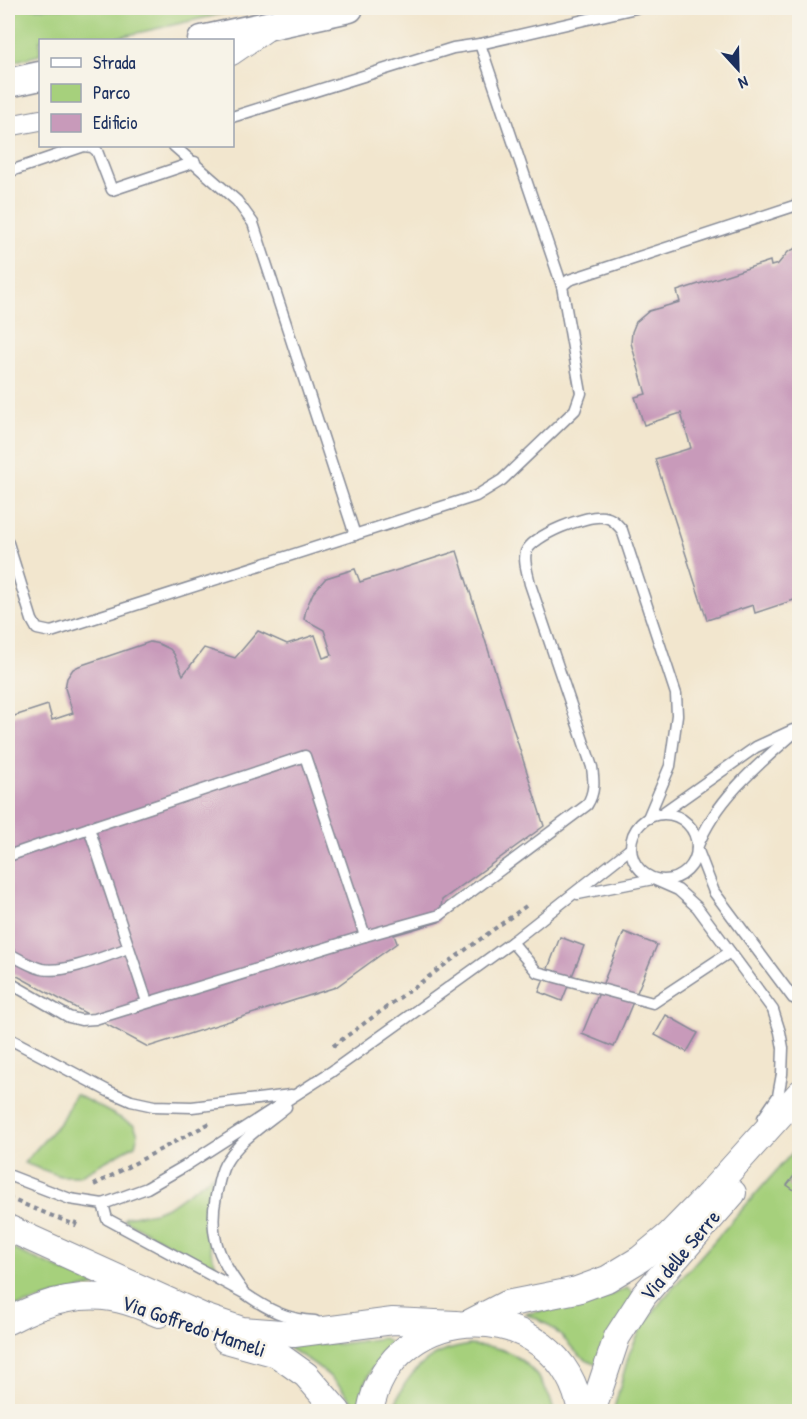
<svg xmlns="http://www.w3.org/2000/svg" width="807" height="1419" viewBox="0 0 807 1419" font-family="'Patrick Hand',sans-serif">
	<rect width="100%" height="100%" fill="#f7f3e8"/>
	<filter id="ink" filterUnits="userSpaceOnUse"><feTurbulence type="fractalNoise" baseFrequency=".0167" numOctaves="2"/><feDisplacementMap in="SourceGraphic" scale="12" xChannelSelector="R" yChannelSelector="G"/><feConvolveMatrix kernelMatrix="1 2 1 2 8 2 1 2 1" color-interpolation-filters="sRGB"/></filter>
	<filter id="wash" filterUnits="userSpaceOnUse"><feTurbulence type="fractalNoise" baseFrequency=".008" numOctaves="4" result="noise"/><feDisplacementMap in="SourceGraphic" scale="24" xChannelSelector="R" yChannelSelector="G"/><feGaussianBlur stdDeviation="1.35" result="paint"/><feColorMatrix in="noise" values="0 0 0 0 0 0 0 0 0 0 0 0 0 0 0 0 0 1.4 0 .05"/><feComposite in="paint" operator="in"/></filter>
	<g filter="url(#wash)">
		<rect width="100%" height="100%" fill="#f2e6ce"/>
		<g fill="#a6d07c" stroke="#60806d" stroke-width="1.5">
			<polygon points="8,8 248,8 106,40 40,40 40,55 8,63"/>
			<polygon points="75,1094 134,1125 138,1134 135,1145 79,1176 60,1176 24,1163 61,1121"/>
			<polygon points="799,1145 799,1411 613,1412 629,1354 642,1327 663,1299"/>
			<path d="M213 1175C205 1214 201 1227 216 1266L214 1268 124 1220 126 1217 155 1212 169 1206Z"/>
			<polygon points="8,1247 97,1285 8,1309"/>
			<path d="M627 1288 635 1295 600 1361 594 1364C580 1359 575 1350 565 1340 554 1328 541 1319 525 1314L599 1300Z"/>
			<path d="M384 1338 390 1343C387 1353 380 1358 374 1366 366 1378 361 1397 359 1411 338 1381 321 1366 290 1349L287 1345 293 1343 339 1344Z"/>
			<path d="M469 1345C477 1346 485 1346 492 1347 524 1353 547 1382 554 1411H395C397 1386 421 1359 445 1351 453 1348 461 1347 469 1345Z"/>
		</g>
		<g id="blocks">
			<g fill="#c89aba">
				<polygon points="800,246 800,598 755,613 753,605 707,620 655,459 691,448 681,413 644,425 635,397 646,394 631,343 632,332 636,322 649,311 680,302 677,291 770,261 771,266 778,264 788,252"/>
				<polygon points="457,551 544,826 442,900 439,922 394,935 397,943 336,987 148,1047 8,971 8,718 48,705 52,720 73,713 65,688 67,678 73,669 79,666 150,642 159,644 170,649 174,654 183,675 204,648 235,658 258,631 287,644 315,635 323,658 332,655 324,630 304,619 306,609 313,593 326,578 355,569 360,582"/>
				<polygon points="624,932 657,945 614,1047 582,1034"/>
				<polygon points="560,937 584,946 562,1001 539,992"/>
				<polygon points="666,1015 698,1033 687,1052 655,1035"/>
				<polygon points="800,1168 800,1194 787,1185"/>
			</g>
		</g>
	</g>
	<g filter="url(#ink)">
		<use href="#blocks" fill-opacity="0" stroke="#868a96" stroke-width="1.5"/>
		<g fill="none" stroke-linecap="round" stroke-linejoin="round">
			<g stroke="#868a96" stroke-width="13">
				<g id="service">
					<polyline points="480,44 562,286"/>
					<polyline points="232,117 453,48 480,44 636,8"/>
					<polyline points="174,146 237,201 253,223 355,535"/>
					<polyline points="8,172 84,146 92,147 97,151 112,190 195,162"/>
					<polyline points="8,543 32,620 37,629 51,632 476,496 502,480 575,410 581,393 562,286 569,280 800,204"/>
					<path d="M800 728C761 762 716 798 697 848L714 892 793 998 800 1001"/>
					<circle cx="664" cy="847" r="33"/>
					<polyline points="661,814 756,747 793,730"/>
					<polyline points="8,856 89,828"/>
					<polyline points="578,894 653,879 678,890 697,907 773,1010 780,1032 783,1048 782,1074 778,1096 763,1118"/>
					<polyline points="512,942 537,972 653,1003 730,952"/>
					<path d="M8 953C19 959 30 966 42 969 65 974 106 956 128 948"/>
					<path d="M8 982 69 1017 81 1020 95 1019 365 936 440 915 587 805C595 792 594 782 592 767L530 584C528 574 523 561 526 552 533 535 587 514 604 517 612 518 617 524 622 530L676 694 677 715 670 766 648 818"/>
					<polyline points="147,1002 89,828 305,756 365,936"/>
					<polyline points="8,1038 108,1091 131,1101 154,1106 192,1107 291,1095"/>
					<polyline points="8,1175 70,1199 103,1204 147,1188 185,1166 331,1072 512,942 630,849"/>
					<path d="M103 1204 107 1219 244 1293C267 1309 287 1320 315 1321"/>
					<path d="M242 1290C219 1259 208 1235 216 1196 218 1186 220 1173 225 1164 238 1141 265 1124 286 1107"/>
				</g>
			</g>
			<g stroke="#868a96" stroke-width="22">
				<g id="minor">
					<polyline points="232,55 270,29"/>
					<polyline points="8,126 40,120"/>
				</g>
			</g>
			<g stroke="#868a96" stroke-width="28">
				<g id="tertiary">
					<polyline points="8,1228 204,1317 242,1330 294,1334 393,1321 456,1324"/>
					<path d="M8 1321C44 1301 88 1289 128 1302 139 1305 149 1310 159 1314"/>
					<polyline points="471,1322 506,1304 577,1290 607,1279 640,1259 669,1235 709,1194 800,1093"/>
					<polyline points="226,1340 277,1354"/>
					<polyline points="264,1345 306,1375 338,1412"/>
					<path d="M370 1412C391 1294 561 1294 581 1412"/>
					<polyline points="592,1412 617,1337 644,1295 733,1193"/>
				</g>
			</g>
			<g stroke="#868a96" stroke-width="31">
				<g id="secondary">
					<polyline points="202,40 349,8"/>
					<polyline points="8,83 40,76"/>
				</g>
			</g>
			<g stroke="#868a96" stroke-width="4" stroke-dasharray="4.5 4.5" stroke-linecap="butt">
				<polyline points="333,1046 526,906"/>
				<polyline points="94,1185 210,1123"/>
				<polyline points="8,1198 75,1225 78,1217"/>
			</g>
			<use href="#service" stroke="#fff" stroke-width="10"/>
			<use href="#minor" stroke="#fff" stroke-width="20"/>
			<use href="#tertiary" stroke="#fff" stroke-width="26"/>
			<use href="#secondary" stroke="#fff" stroke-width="28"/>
		</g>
	</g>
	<g text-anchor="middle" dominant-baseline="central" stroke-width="5" stroke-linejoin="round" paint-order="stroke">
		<g font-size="21" fill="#1b2f5e" stroke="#f7f3e8">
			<text transform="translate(680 1255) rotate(-50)">Via delle Serre</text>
			<text transform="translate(194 1326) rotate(19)">Via Goffredo Mameli</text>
		</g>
	</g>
	<rect width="807" height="1419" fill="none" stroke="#f7f3e8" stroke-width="30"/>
	<rect x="39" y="39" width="195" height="108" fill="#f7f3e8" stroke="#9fa5b1" stroke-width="1.5"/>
	<rect x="51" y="58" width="30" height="9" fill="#ffffff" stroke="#9fa5b1" stroke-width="1.5"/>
	<text x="93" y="69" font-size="18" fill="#1b2f5e">Strada</text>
	<rect x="51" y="84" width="30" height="18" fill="#a6d07c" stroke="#9fa5b1" stroke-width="1.5"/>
	<text x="93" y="99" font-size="18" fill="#1b2f5e">Parco</text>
	<rect x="51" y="114" width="30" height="18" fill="#c89aba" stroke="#9fa5b1" stroke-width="1.5"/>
	<text x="93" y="129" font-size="18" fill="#1b2f5e">Edificio</text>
	<g transform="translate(738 69) rotate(158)" stroke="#f7f3e8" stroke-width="4.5" paint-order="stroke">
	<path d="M0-4.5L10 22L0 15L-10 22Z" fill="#1b2f5e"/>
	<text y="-9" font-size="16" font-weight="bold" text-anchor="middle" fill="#1b2f5e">N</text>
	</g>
</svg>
